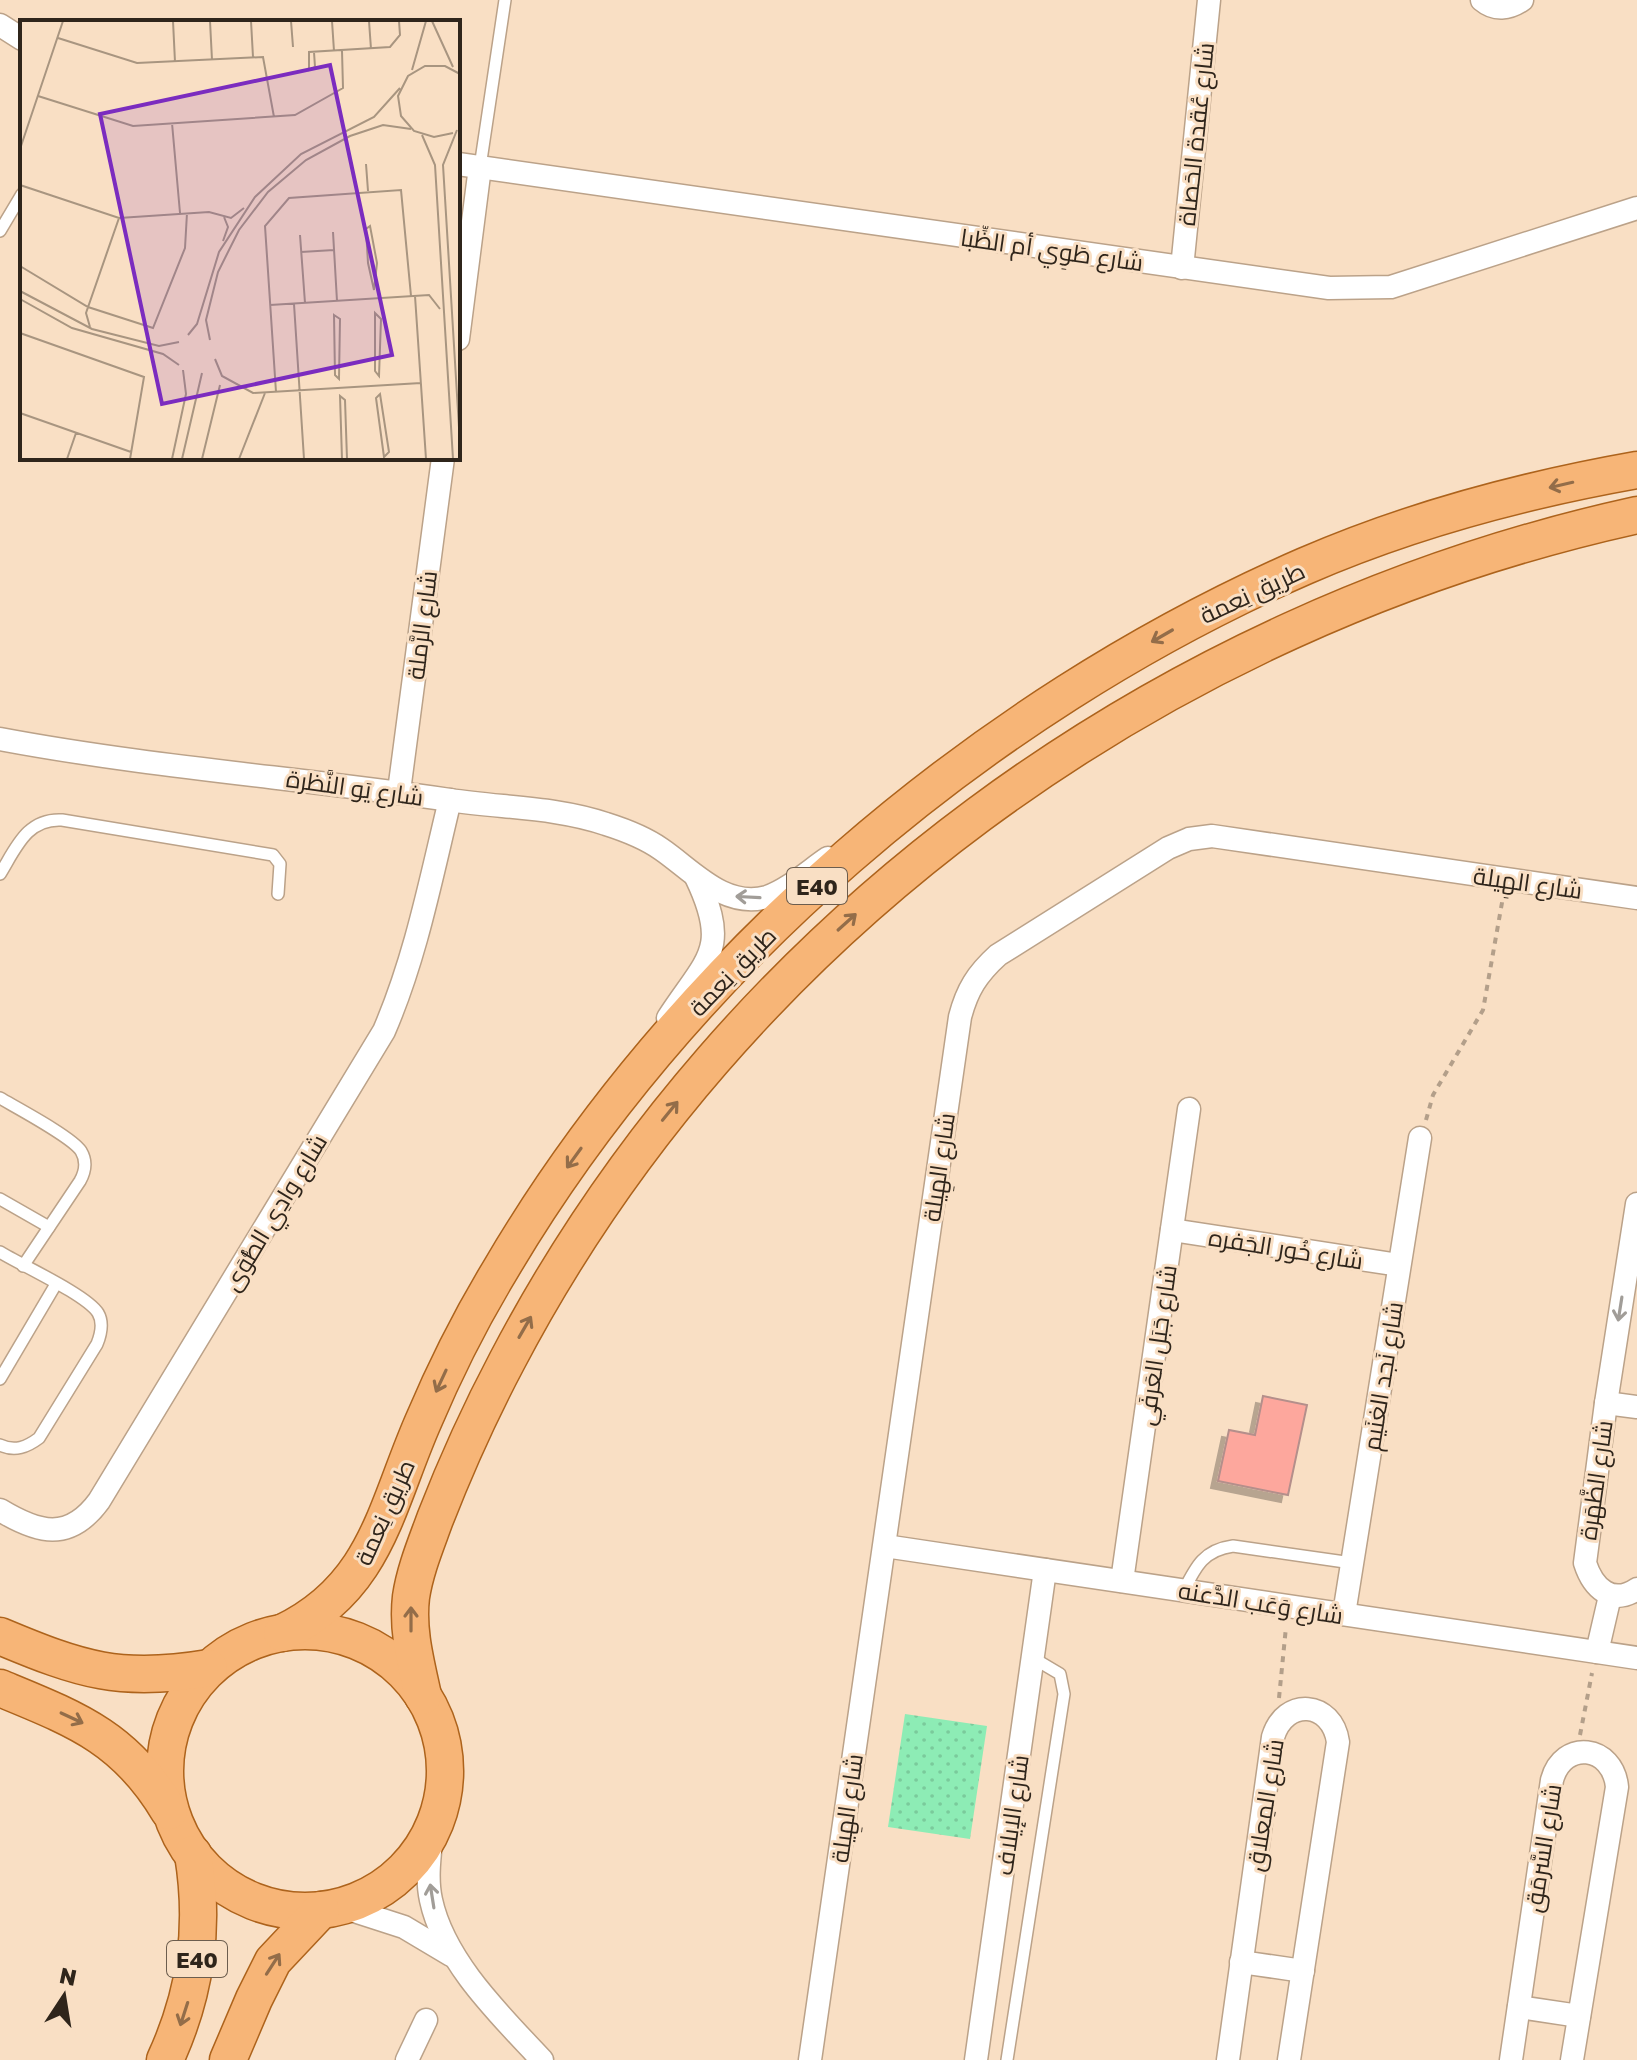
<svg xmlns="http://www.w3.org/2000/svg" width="1637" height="2060" viewBox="0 0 1637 2060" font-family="'Golos Text',Cairo,sans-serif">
	<defs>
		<pattern id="grass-dots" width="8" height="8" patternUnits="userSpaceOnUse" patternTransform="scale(2)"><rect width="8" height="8" fill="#8decb5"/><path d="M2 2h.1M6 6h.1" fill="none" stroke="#7aca9b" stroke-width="1.8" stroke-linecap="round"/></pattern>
		<filter id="shadow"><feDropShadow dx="-7" dy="7" stdDeviation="0" flood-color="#0004"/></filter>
	</defs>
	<rect width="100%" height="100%" fill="#f9dfc4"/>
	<polygon fill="url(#grass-dots)" points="905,1714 987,1726 970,1839 888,1827"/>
	<polygon fill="#fda79d" stroke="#b48f8b" stroke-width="2" filter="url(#shadow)" points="1263,1396 1307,1405 1288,1495 1218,1481 1229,1430 1255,1435"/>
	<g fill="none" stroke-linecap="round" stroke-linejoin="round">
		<g stroke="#bba289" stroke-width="14">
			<g id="service">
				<polyline points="480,167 505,0"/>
				<polyline points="0,231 22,194"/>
				<path d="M0 874C16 848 27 818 62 820L273 855 280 864 278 894"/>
				<path d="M0 1098C17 1108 72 1137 81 1151 87 1161 85 1172 80 1181L23 1266"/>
				<polyline points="0,1199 49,1227"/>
				<path d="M0 1252C21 1265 87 1295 98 1313 104 1323 101 1334 97 1344L39 1438C27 1447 15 1452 0 1445"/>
				<polyline points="0,1379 56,1284"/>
				<path d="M1184 1590C1196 1566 1204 1550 1233 1546L1352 1563"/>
				<polyline points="1007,2060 1064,1694 1060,1674 1033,1658"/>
			</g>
		</g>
		<g stroke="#bba289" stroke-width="25">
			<g id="minor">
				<path d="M1482 0C1495 11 1509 9 1522 0"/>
				<polyline points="0,25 22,39"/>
				<polyline points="458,164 1329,288 1391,287 1637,208"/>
				<polyline points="1182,268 1209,0"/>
				<polyline points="458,339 480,167"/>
				<path d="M0 739C149 767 300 778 450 800 501 808 557 807 606 824 625 830 644 837 661 849 692 870 724 909 767 897 788 890 810 870 828 858"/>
				<polyline points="399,791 443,458"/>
				<path d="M668 1018C707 958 731 950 696 877"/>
				<path d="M1637 1204 1606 1403 1585 1563C1593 1588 1612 1606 1637 1589"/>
				<polyline points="1172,1230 1399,1265"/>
				<polyline points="1606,1403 1637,1407"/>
				<path d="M0 1510C38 1533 69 1542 99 1501L384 1031C416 957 431 878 450 800"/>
				<polyline points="885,1546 1637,1658"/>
				<polyline points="1122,1581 1189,1109"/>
				<polyline points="1344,1614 1420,1138"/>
				<polyline points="1597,1652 1610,1596"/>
				<path d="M432 1832C430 1854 426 1878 431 1900 444 1961 500 2015 542 2060"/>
				<polyline points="339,1906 404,1927 451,1955"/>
				<polyline points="1241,1962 1303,1971"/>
				<polyline points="1519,2007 1579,2016"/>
				<polyline points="407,2060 426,2020"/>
				<path d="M810 2060 960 1017C967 990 977 974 998 955L1168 848 1189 839 1212 836 1637 898"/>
				<polyline points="976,2060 1045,1570"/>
				<path d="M1228 2060 1273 1737C1285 1697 1332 1701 1338 1742L1289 2060"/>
				<path d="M1511 2060 1552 1780C1563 1739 1613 1745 1617 1787L1572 2060"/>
			</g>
		</g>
		<g stroke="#ad631c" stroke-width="39">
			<g id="primary">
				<circle cx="305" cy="1771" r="140"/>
				<path d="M282 1633C376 1588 385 1509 423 1422 445 1370 470 1320 499 1272 678 966 981 707 1305 566 1411 520 1524 490 1637 470"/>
				<path d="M0 1636C81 1670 120 1683 209 1668"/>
				<path d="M0 1688C75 1719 125 1737 169 1811"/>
				<path d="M423 1696C416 1663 407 1631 411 1597 415 1570 426 1544 435 1519 456 1465 480 1412 507 1361 734 927 1161 620 1637 515"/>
				<path d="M165 2060C196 1993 205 1927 193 1854"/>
				<polyline points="228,2060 254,1999 273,1961 321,1910"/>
			</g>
		</g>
		<g stroke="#b39f8a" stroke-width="4" stroke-dasharray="6 6" stroke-linecap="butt">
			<polyline points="1426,1120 1433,1095 1483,1010 1503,897"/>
			<polyline points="1279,1698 1286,1627"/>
			<polyline points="1580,1735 1592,1673"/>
		</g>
		<use href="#service" stroke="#fff" stroke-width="11"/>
		<use href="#minor" stroke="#fff" stroke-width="22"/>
		<use href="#primary" stroke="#f7b577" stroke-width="36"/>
	</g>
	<defs><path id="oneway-shaft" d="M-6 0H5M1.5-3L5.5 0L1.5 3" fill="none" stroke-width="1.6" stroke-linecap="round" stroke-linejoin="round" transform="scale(2)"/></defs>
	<g stroke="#936d49">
		<use href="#oneway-shaft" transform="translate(1561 485) rotate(167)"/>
		<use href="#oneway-shaft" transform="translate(1162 636) rotate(150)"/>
		<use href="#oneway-shaft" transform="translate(847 922) rotate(-42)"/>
		<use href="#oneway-shaft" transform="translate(670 1111) rotate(-51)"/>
		<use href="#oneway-shaft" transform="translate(574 1158) rotate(126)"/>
		<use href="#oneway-shaft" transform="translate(525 1327) rotate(-60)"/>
		<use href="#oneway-shaft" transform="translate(441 1381) rotate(115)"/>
		<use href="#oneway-shaft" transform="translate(411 1619) rotate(-90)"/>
		<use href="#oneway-shaft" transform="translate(72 1718) rotate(25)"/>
		<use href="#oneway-shaft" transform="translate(273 1964) rotate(-57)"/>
		<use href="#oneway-shaft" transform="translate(184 2014) rotate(108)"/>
	</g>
	<g stroke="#a19d98">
		<use href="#oneway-shaft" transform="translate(748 897) rotate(-177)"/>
		<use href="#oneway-shaft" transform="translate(1620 1309) rotate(99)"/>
		<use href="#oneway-shaft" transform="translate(432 1896) rotate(-99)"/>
	</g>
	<g text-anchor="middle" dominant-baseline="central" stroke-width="6" stroke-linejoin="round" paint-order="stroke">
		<g fill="#f9dfc4" stroke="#6c5d4e" stroke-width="2">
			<rect x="787" y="868" width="60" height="36" rx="6"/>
			<rect x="167" y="1941" width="60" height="36" rx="6"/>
		</g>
		<g font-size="22" font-weight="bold" fill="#2f251b">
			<text x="817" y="886">E40</text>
			<text x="197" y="1959">E40</text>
		</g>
		<g font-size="24" fill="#2f251b" stroke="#f9dfc4">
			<text transform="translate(1195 134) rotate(-84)">شارع عُقدة الحَصاة</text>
			<text transform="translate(1052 249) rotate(8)">شارع طَوِي أم الظِّبا</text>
			<text transform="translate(1252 592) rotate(-25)">طريق نِعمة</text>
			<text transform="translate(421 625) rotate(-83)">شارع الرَّملة</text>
			<text transform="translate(355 787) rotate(8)">شارع يَو النَّظرة</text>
			<text transform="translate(1528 882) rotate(8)">شارع الهِيلة</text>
			<text transform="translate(732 971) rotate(-46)">طريق نِعمة</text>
			<text transform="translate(938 1167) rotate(-82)">شارع الهِيلة</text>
			<text transform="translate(274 1212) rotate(-59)">شارع وادِي الطُّوَى</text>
			<text transform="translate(1286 1248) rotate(9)">شارع خُور الجَفره</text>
			<text transform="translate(1156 1345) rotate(-82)">شارع جَبَل العَرفَي</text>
			<text transform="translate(1382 1376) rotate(-81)">شارع نَجد الغنَيم</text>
			<text transform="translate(1595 1480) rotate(-82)">شارع الظَّهَرة</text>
			<text transform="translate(384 1512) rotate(-66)">طريق نِعمة</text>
			<text transform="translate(1261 1602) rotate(9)">شارع وَعَب الدَّعنه</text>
			<text transform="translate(1264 1805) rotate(-81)">شارع المِعلاق</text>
			<text transform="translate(846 1808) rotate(-82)">شارع الهِيلة</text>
			<text transform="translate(1011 1815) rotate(-82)">شارع الإيلاف</text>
			<text transform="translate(1542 1848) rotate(-81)">شارع السَّرمَق</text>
		</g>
	</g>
	<g transform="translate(20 20)">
		<rect width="440" height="440" fill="#f9dfc4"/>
		<path fill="none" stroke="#a89580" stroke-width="2" d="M153 1 155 42M190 1 192 40M231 1 233 37M271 1 273 27M312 1 314 31M349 1 351 29M412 1 433 47M38 18 117 43 243 37 254 97M294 32 295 47 289 50V32L370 27 380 15 379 1M392 50 406 1M18 76 113 106 275 95 323 68 322 31M152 103 160 193M437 110 423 145 440 424M433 113 414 117 394 111 381 96 378 76 388 56 405 46H425L440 54M402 115 415 145 433 439M0 129 43 1M346 144 348 171M0 165 99 198 189 192 211 198 224 188M350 206 357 243 354 270 348 243 346 209ZM313 212 317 281M280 215 285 283M203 221 208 207 204 197M281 232 314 230M0 246 68 287 133 308 165 228 167 193M0 271 72 309 139 326 159 322M395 276 406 439M0 279 52 308 143 334 159 345M274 284 284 439M250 285 409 275 420 289M355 293 361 299 359 356 355 351ZM314 295 320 299 319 359 315 355ZM70 307 66 293 99 198M0 313 124 357 110 439M168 315 177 304 199 232 235 177 281 134 354 97 380 68M190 320 186 300 198 252 219 210 248 172 286 140 330 116 363 105 391 109M195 339 202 356 233 373 401 363M256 372 245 206 269 178 381 170 391 276M360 374 369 432 364 437 356 378ZM0 393 111 432M47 439 56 413M152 439 166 374 163 350M162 439 182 353M182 439 200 365M219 439 245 373M322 439 320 376 325 380 327 439"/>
		<path fill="#7b2cbf" fill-opacity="0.15" stroke="#7b2cbf" stroke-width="4" d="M310 45 372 335 142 384 80 94Z"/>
		<rect width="440" height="440" fill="none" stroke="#2f251b" stroke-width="4"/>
	</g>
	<g transform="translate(64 1996) rotate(12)" stroke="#f9dfc4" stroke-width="6" paint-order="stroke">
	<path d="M0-6L14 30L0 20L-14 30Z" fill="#2f251b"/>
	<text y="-12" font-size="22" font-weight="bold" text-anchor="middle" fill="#2f251b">N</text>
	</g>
</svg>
